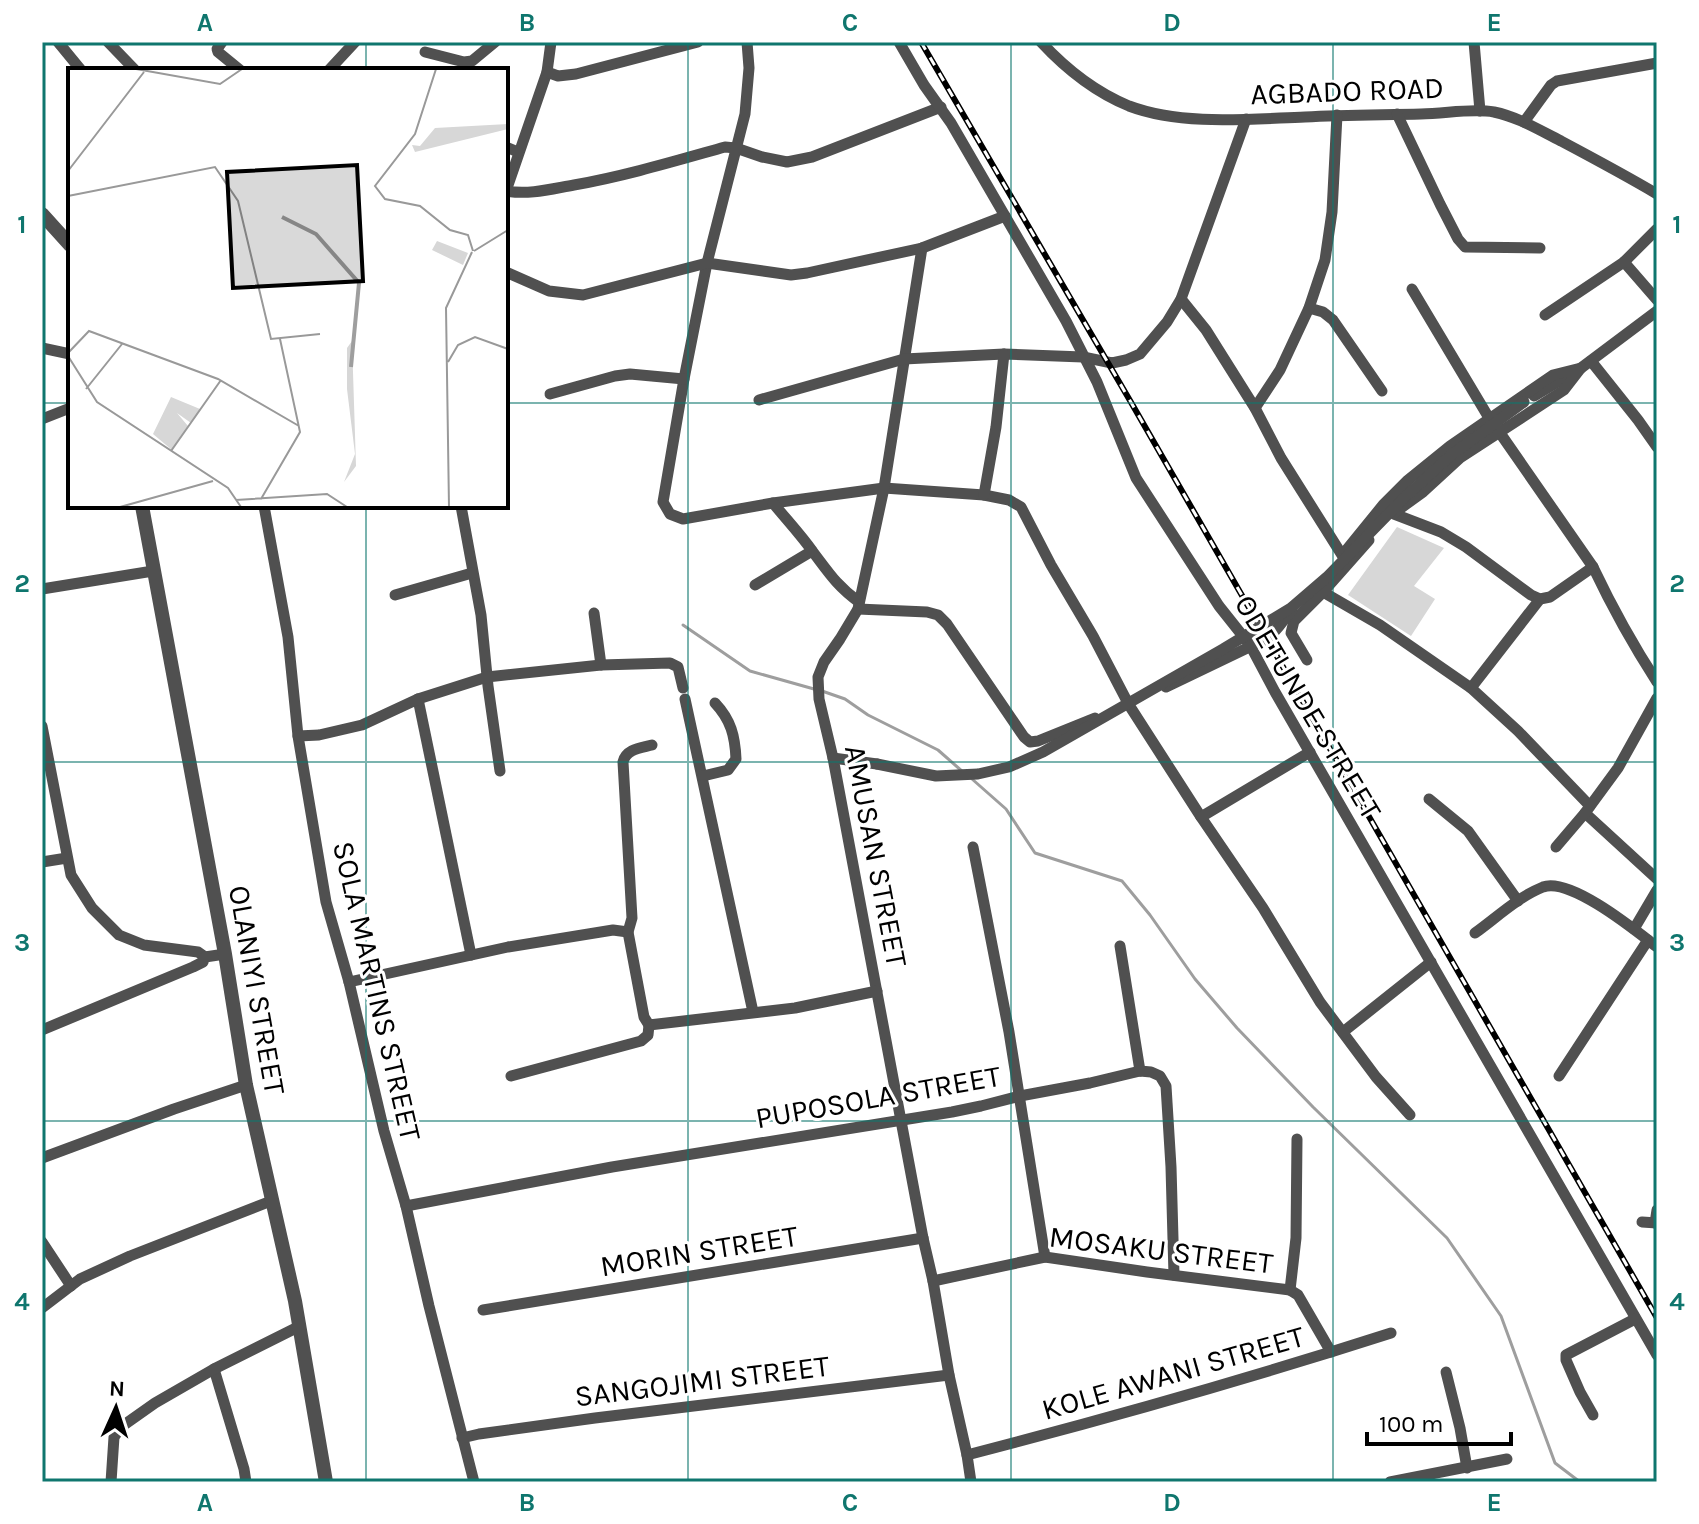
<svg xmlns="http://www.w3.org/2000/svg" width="1699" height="1524" viewBox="0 0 1699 1524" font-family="Karla,sans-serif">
	<rect width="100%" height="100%" fill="#fff"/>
	<polygon fill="#d7d7d7" points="1397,527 1444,548 1414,586 1435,599 1411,636 1348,595"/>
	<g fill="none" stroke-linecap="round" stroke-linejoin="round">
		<g stroke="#9e9e9e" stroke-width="3">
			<polyline points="683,625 750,671 814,689"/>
			<polyline points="822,691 845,699 868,715 938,750 963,772"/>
			<polyline points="972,779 1006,809 1035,853 1122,881 1150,915 1195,979 1237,1028 1313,1107 1447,1238 1501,1316 1555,1463 1580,1482"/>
		</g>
		<g stroke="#505050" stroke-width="11">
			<polyline points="58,42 81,70"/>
			<polyline points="108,42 135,70"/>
			<polyline points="222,42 217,49 218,52 240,70"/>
			<path d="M551 42 547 72 506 191C529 195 551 189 574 185 625 176 675 161 725 147L736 148 762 157 787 162 812 157 941 107"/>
			<polyline points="747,42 749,68 745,114 707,263 684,379 663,502 670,514 683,519 773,503 884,488 984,495 1009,500 1021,507 1051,565 1093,636 1129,705 1201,817 1263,908 1320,1002 1376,1077 1410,1115"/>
			<polyline points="899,42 924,85 951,123 1066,321 1097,382 1136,478 1219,606 1250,645 1275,692 1657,1355"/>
			<path d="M1041 42C1066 69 1095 92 1129 106 1182 126 1249 119 1305 117 1344 115 1382 115 1421 114 1445 114 1470 108 1494 112 1518 117 1539 130 1561 141 1593 158 1625 175 1657 194"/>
			<polyline points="1474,42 1480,111"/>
			<polyline points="425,52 464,62 472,61 495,42"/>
			<polyline points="329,70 355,42"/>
			<polyline points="547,72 558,76 576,74 698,42"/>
			<polyline points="1397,114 1440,204 1458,239 1465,247 1540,248"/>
			<polyline points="1524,122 1551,85 1557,81 1657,63"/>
			<polyline points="506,147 518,152"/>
			<polyline points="922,248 884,488 858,609 840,639 824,662 818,677 819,699 833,758 923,1238 933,1281 949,1375 967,1455 971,1482"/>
			<polyline points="1624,262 1657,300"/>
			<polyline points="506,272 549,291 583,295 707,263 791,275 807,273 922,248 1005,216"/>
			<polyline points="1412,289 1489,418"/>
			<polyline points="1181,299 1206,330 1255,408 1281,458 1342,555"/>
			<polyline points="1309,308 1323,312 1333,320 1382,391"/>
			<polyline points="1545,315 1624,262 1657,229"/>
			<polyline points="42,348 70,354"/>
			<polyline points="1591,361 1638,420 1657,447"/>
			<polyline points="550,394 615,376 630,374 684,379"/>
			<polyline points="1534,396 1581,368 1657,311"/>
			<polyline points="759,400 904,359 1004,354 1083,357 1112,363 1126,360 1140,354 1167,322 1181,299 1246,119"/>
			<polyline points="1255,408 1280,370 1309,308 1325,260 1332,212 1337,115"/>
			<polyline points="42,419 70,408"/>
			<path d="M1500 433 1593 567C1612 607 1633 645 1657 682"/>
			<polyline points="984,495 996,427 1004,354"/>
			<path d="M773 503C786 519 801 535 813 552 829 573 837 586 859 602"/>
			<polyline points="264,506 288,637 298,736 326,902 349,982 384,1131 406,1206 429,1306 474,1482"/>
			<polyline points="461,506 481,615 488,686 500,771"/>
			<polyline points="1394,514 1441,532 1466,547 1531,595 1540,599 1550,597 1593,567"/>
			<polyline points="1344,553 1383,505 1408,480 1450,446 1553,375 1581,368 1564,390 1460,458 1423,492 1394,513"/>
			<polyline points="755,585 812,551"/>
			<polyline points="42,589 153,571"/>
			<polyline points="1323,592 1380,625 1471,688 1518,731 1590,806"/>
			<polyline points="395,595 472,573"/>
			<polyline points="858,609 927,612 938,615 947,624 1024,737 1030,742 1038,741 1095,718"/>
			<polyline points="594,613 601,665"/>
			<polyline points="1307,660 1291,633 1294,621 1323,592 1369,540"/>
			<path d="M1166 687 1266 639C1278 631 1282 621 1292 610"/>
			<polyline points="1471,688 1540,599"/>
			<polyline points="418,699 471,955"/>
			<polyline points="685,699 753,1012"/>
			<polyline points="42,726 71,875 92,908 119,935 144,945 198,952 205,957"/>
			<polyline points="298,736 319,735 362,725 418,699 487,677 601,665 670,663 678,667 683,688"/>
			<polyline points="833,758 877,764"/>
			<path d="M703 776 728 770 736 759C735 736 731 720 715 703"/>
			<polyline points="1429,799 1468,831 1518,901"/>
			<polyline points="1585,813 1657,879"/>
			<polyline points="1201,817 1310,752"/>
			<polyline points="973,847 1009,1032 1045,1257"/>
			<polyline points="1556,847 1585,813 1618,768 1657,698"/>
			<polyline points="42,862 67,858"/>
			<polyline points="1634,929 1657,890"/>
			<path d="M1475 933C1496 918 1518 897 1543 887 1570 877 1635 930 1657 947"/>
			<polyline points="1120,946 1140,1071"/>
			<polyline points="349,982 508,947 613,930 628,932"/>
			<path d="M649 1025 644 1017 628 932 632 918 623 762C626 749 641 748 652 745"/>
			<polyline points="42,1030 193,967 203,962 205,957 225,954"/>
			<polyline points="1343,1032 1431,962"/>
			<polyline points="511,1076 641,1041 648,1035 649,1025 795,1008 877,991"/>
			<polyline points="1559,1076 1648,940"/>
			<polyline points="1297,1139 1296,1238 1290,1290 1298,1295 1331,1352"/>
			<polyline points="42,1158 174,1109 246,1085"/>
			<polyline points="406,1206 612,1167 952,1112 981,1106 1020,1096 1090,1083 1140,1071 1151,1072 1160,1076 1166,1086 1171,1167 1174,1275"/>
			<polyline points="1642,1222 1657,1223"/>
			<polyline points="1655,1223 1657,1210"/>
			<polyline points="42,1242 71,1286"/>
			<polyline points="933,1281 1045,1257 1147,1272 1290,1290"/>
			<polyline points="42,1308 80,1279 130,1256 271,1201"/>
			<polyline points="483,1310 923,1238"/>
			<polyline points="214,1369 244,1469 246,1482"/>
			<polyline points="1446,1372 1460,1428 1467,1468"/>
			<polyline points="1593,1415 1580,1392 1566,1360 1566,1355 1635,1319"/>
			<polyline points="462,1438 479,1434 595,1418 949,1375"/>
			<path d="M967 1455C1110 1418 1251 1378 1391 1333"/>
			<polyline points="111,1482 114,1437 121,1427 155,1403 214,1369 300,1326"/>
			<polyline points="1390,1482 1507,1459"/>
		</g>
		<g stroke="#505050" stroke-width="14">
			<polyline points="42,214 70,245"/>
			<polyline points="142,506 225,954 246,1085 295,1301 326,1482"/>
		</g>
		<g stroke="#000" stroke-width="6">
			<polyline id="rail" points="921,42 1132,404 1657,1318"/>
		</g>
		<use href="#rail" stroke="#fff" stroke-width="3" stroke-dasharray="9" stroke-linecap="butt"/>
		<polyline stroke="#505050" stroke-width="11" points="877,764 936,776 978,774 1009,767 1043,752 1223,649 1291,608 1327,577 1405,497 1450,456 1524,402"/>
	</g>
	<path fill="none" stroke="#0f766e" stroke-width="2" stroke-opacity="0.55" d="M366 42V70M688 42V1482M1011 42V1482M1333 42V1482M42 403H70M506 403H1657M366 506V1482M42 762H1657M42 1121H1657"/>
	<g text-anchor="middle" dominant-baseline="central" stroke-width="6" stroke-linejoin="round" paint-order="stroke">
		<g font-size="30" fill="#000" stroke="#fff">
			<text transform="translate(1347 91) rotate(-2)">AGBADO ROAD</text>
			<text transform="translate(1308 707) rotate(59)">ODETUNDE STREET</text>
			<text transform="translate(876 856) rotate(79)">AMUSAN STREET</text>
			<text transform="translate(257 990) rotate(80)">OLANIYI STREET</text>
			<text transform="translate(377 991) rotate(77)">SOLA MARTINS STREET</text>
			<text transform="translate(878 1097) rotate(-10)">PUPOSOLA STREET</text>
			<text transform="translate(1161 1250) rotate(7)">MOSAKU STREET</text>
			<text transform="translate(699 1251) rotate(-9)">MORIN STREET</text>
			<text transform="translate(1173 1373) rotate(-16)">KOLE AWANI STREET</text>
			<text transform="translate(702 1381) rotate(-7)">SANGOJIMI STREET</text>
		</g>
	</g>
	<g transform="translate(68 68)">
		<rect width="440" height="440" fill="#fff"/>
		<path d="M440 56V61L347 84 344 77 352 78 367 60ZM369 173 400 185 395 197 364 182ZM284 273 288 398 276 414 287 386 279 321V280ZM103 329 132 341 123 355 109 345 120 358 104 382 85 366Z" fill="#d7d7d7"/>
		<path fill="none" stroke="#9e9e9e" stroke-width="4" d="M214 149 248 166 291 215 283 299"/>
		<path fill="none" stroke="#999" stroke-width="2" d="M68 1 152 16 174 1M368 1 347 66 307 118 317 131 352 138 382 162 400 167 405 183M0 103 76 4M0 128 147 99 170 133 203 271 252 266M406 183 440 162M0 285 21 263 150 311 231 358M0 288 29 334 160 420 173 439M380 294 390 277 407 269 440 281M18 321 54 276M103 383 153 312M193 431 232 364 212 271M168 432 259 426 279 439M52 439 145 413M381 439 378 240 404 184"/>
		<path fill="#000" fill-opacity="0.15" stroke="#000" stroke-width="4" d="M289 97 295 213 165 220 159 104Z"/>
		<rect width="440" height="440" fill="none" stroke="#000" stroke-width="4"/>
	</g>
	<rect width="1699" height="1524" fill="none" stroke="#ffffff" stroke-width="88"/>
	<g transform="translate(116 1408) rotate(3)" stroke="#ffffff" stroke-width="6" paint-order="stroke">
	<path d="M0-6L14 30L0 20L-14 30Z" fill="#000000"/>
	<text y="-12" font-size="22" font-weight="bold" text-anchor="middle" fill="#000000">N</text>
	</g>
	<path d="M1367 1432v12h144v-12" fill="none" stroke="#000000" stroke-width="4"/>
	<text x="1379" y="1432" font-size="24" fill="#000000" stroke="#ffffff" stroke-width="6" paint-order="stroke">100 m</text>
	<rect x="44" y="44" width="1611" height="1436" fill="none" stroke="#0f766e" stroke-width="3"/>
	<g font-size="26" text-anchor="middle" font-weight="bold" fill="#0f766e">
		<text x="205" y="31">A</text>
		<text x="527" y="31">B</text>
		<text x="850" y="31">C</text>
		<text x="1172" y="31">D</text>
		<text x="1494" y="31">E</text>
		<text x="22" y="233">1</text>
		<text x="1677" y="233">1</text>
		<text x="22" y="592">2</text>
		<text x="1677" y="592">2</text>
		<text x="22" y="951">3</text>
		<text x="1677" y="951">3</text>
		<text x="22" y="1310">4</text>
		<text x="1677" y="1310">4</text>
		<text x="205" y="1511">A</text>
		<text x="527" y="1511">B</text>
		<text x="850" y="1511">C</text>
		<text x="1172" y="1511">D</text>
		<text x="1494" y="1511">E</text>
	</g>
</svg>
